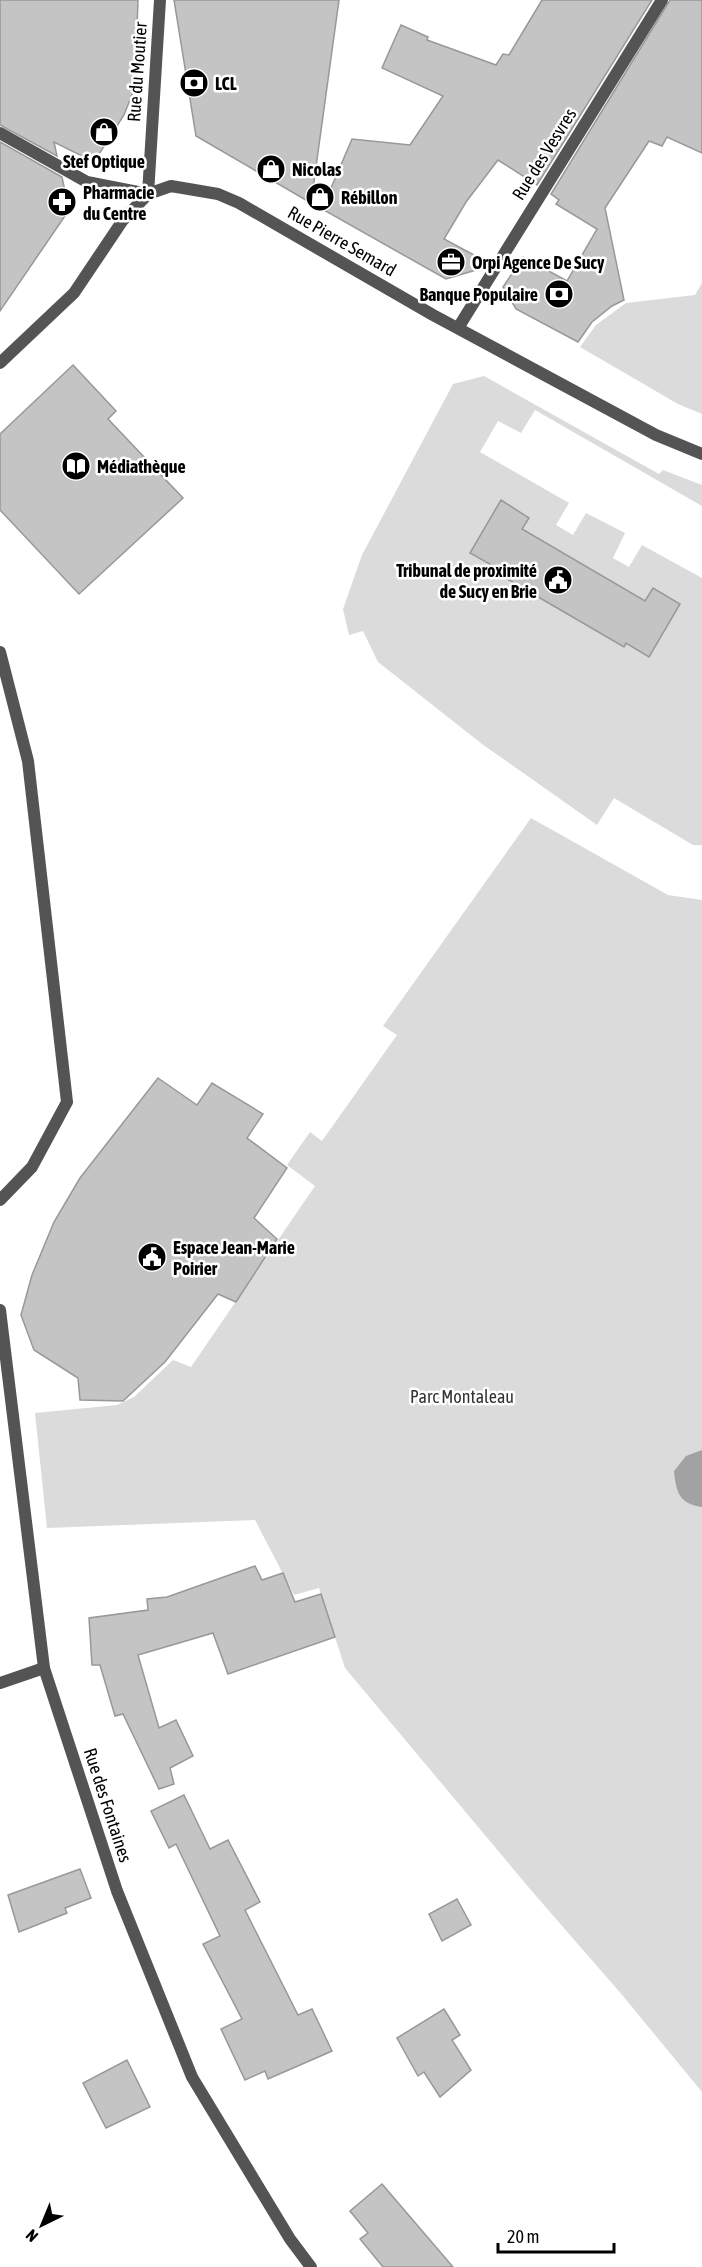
<svg xmlns="http://www.w3.org/2000/svg" width="702" height="2267" viewBox="0 0 702 2267" font-family="'Asap Condensed',sans-serif">
	<rect width="100%" height="100%" fill="#fff"/>
	<g fill="#dbdbdb" fill-rule="evenodd">
		<polygon points="702,283 702,414 678,404 580,347 596,325 626,303 695,295"/>
		<path d="M484 376 659 474 663 470 702 485V506L535 410 521 433 498 421 480 452 569 503 556 525 573 535 586 513 625 533 613 558 629 567 642 545 702 578V845H693L614 798 597 825 482 744 378 662 363 631 349 635 343 609 362 555 453 384ZM501 500 529 518 522 529 645 601 653 588 680 604 649 657 626 643 624 646 495 572 497 568 470 553Z"/>
		<polygon points="531,818 668,895 702,900 702,2092 623,1996 530,1889 345,1668 319,1588 294,1595 255,1520 47,1528 35,1413 117,1405 134,1397 173,1360 191,1367 315,1186 287,1165 310,1132 322,1141 397,1035 383,1026"/>
	</g>
	<path fill="#a2a2a2" d="M702 1450V1507C679 1504 676 1492 674 1471L686 1456Z"/>
	<g fill="#c4c4c4" stroke="#989898" stroke-width="1.5">
		<polygon points="0,0 138,0 135,87 124,115 94,162 54,142 57,156 0,125"/>
		<polygon points="174,0 339,0 311,203 196,136"/>
		<polygon points="542,0 652,0 537,185 498,160 466,202 444,239 489,263 486,267 446,279 322,209 352,139 410,145 443,96 382,68 401,25 428,37 427,40 496,65 503,54 509,55"/>
		<polygon points="670,0 702,0 702,153 667,137 662,146 649,141 605,208 624,300 612,306 592,322 578,342 516,309 503,287 523,257 567,281 597,229 556,204 559,200 551,194"/>
		<polygon points="0,142 62,177 69,210 0,311"/>
		<polygon points="73,365 116,411 108,419 183,498 79,594 0,510 0,434"/>
		<polygon points="501,500 529,518 522,529 645,601 653,588 680,604 649,657 626,643 624,647 528,591 495,572 497,568 470,553"/>
		<polygon points="158,1078 197,1105 212,1083 263,1114 247,1138 287,1168 254,1218 277,1239 236,1302 218,1294 165,1362 123,1401 80,1400 78,1378 34,1350 21,1315 32,1275 54,1222 80,1178"/>
		<polygon points="255,1566 262,1580 283,1573 295,1602 321,1594 335,1637 228,1674 213,1633 138,1655 159,1728 176,1720 193,1756 170,1768 174,1784 159,1789 123,1714 115,1716 100,1665 92,1665 89,1618 148,1610 147,1599 167,1597"/>
		<polygon points="184,1795 210,1849 228,1840 260,1902 245,1910 298,2015 312,2009 332,2051 268,2079 265,2071 245,2080 221,2029 242,2019 203,1944 220,1936 176,1844 169,1848 151,1811"/>
		<polygon points="80,1869 91,1898 65,1908 67,1913 19,1932 8,1895"/>
		<polygon points="457,1899 471,1925 442,1941 429,1914"/>
		<polygon points="444,2009 460,2035 452,2040 471,2070 440,2097 424,2072 418,2076 397,2038"/>
		<polygon points="127,2060 150,2107 106,2128 83,2083"/>
		<polygon points="382,2184 453,2267 383,2267 360,2239 368,2233 350,2211"/>
	</g>
	<g fill="none" stroke-linecap="round" stroke-linejoin="round">
		<polyline stroke="#545454" stroke-width="12" points="0,652 28,761 67,1102 32,1167 0,1200"/>
		<g stroke="#545454" stroke-width="12">
			<polyline points="0,133 87,182 148,194"/>
			<polyline points="148,194 160,0"/>
			<polyline points="458,328 662,0"/>
			<polyline points="0,363 74,293 123,220 148,194 171,186 218,194 239,203 433,315 656,435 702,454"/>
			<polyline points="0,1310 44,1668 117,1891 192,2077 290,2239 311,2267"/>
			<polyline points="0,1683 44,1668"/>
		</g>
	</g>
	<defs>
		<g id="bank-disc" transform="scale(1.5)"><circle r="9.5" fill="#000" stroke="#fff"/><path d="M-6-4H6V4H-6ZM0-2.3a2.3 2.3 0 1 0 0 4.6a2.3 2.3 0 1 0 0-4.6Z" fill="#fff"/></g>
		<g id="shop-disc" transform="scale(1.5)"><circle r="9.5" fill="#000" stroke="#fff"/><path d="M-5-2.5h2.3a2.7 3.5 0 0 1 5.4 0H5L5.5 6h-11ZM-1.5-2.5h3a1.5 2.3 0 0 0-3 0Z" fill="#fff"/></g>
		<g id="pharmacy-disc" transform="scale(1.5)"><circle r="9.5" fill="#000" stroke="#fff"/><path d="M-2-6h4v4h4v4h-4v4h-4v-4h-4v-4h4Z" fill="#fff"/></g>
		<g id="office-disc" transform="scale(1.5)"><circle r="9.5" fill="#000" stroke="#fff"/><path d="M-6-3h4V-5.5h4V-3h4V5H-6ZM-1-4.5V-3h2v-1.5ZM-6 0V1H6V0Z" fill="#fff"/></g>
		<g id="library-disc" transform="scale(1.5)"><circle r="9.5" fill="#000" stroke="#fff"/><path d="M-6-4Q-3-5.5-.7-3.5V5Q-3 3-6 4ZM6-4Q3-5.5 .7-3.5V5Q3 3 6 4Z" fill="#fff"/></g>
		<g id="civic-disc" transform="scale(1.5)"><circle r="9.5" fill="#000" stroke="#fff"/><path d="M-.6-6.5H3V-4.5H.6V-3L4-1V1h2V6H-6V1h2V-1L-.6-3ZM-1.2 2.5V6h2.4V2.5Z" fill="#fff"/></g>
	</defs>
	<g fill-rule="evenodd">
		<use href="#bank-disc" x="194" y="83"/>
		<use href="#shop-disc" x="104" y="132"/>
		<use href="#shop-disc" x="271" y="169"/>
		<use href="#shop-disc" x="320" y="197"/>
		<use href="#pharmacy-disc" x="62" y="202"/>
		<use href="#office-disc" x="451" y="262"/>
		<use href="#bank-disc" x="559" y="294"/>
		<use href="#library-disc" x="76" y="466"/>
		<use href="#civic-disc" x="558" y="580"/>
		<use href="#civic-disc" x="152" y="1257"/>
	</g>
	<g text-anchor="middle" dominant-baseline="central" stroke-width="5" stroke-linejoin="round" paint-order="stroke">
		<g font-size="18" fill="#000" stroke="#fff">
			<text transform="translate(137 72) rotate(-86)">Rue du Moutier</text>
			<text transform="translate(544 154) rotate(-58)">Rue des Vesvres</text>
			<text transform="translate(342 241) rotate(30)">Rue Pierre Semard</text>
			<text transform="translate(108 1805) rotate(72)">Rue des Fontaines</text>
		</g>
		<g font-size="18" font-weight="bold" fill="#000" stroke="#fff" text-anchor="start">
			<text x="215" y="83">LCL</text>
			<text x="104" y="161" text-anchor="middle">Stef Optique</text>
			<text x="292" y="169">Nicolas</text>
			<text x="83" y="192">Pharmacie<tspan x="83" dy="21">du Centre</tspan></text>
			<text x="341" y="197">Rébillon</text>
			<text x="472" y="262">Orpi Agence De Sucy</text>
			<text x="538" y="294" text-anchor="end">Banque Populaire</text>
			<text x="97" y="466">Médiathèque</text>
			<text x="537" y="570" text-anchor="end">Tribunal de proximité<tspan x="537" dy="21">de Sucy en Brie</tspan></text>
			<text x="173" y="1247">Espace Jean-Marie<tspan x="173" dy="21">Poirier</tspan></text>
		</g>
		<g font-size="18" fill="#323232" stroke="#fff">
			<text x="462" y="1396">Parc Montaleau</text>
		</g>
	</g>
	<g transform="translate(42 2225) rotate(223)" stroke="#ffffff" stroke-width="4.5" paint-order="stroke">
	<path d="M0-4.5L10 22L0 15L-10 22Z" fill="#000000"/>
	<text y="-9" font-size="16" font-weight="bold" text-anchor="middle" fill="#000000">N</text>
	</g>
	<path d="M498 2243v9h116v-9" fill="none" stroke="#000000" stroke-width="3"/>
	<text x="507" y="2243" font-size="18" fill="#000000" stroke="#ffffff" stroke-width="4.5" paint-order="stroke">20 m</text>
</svg>
